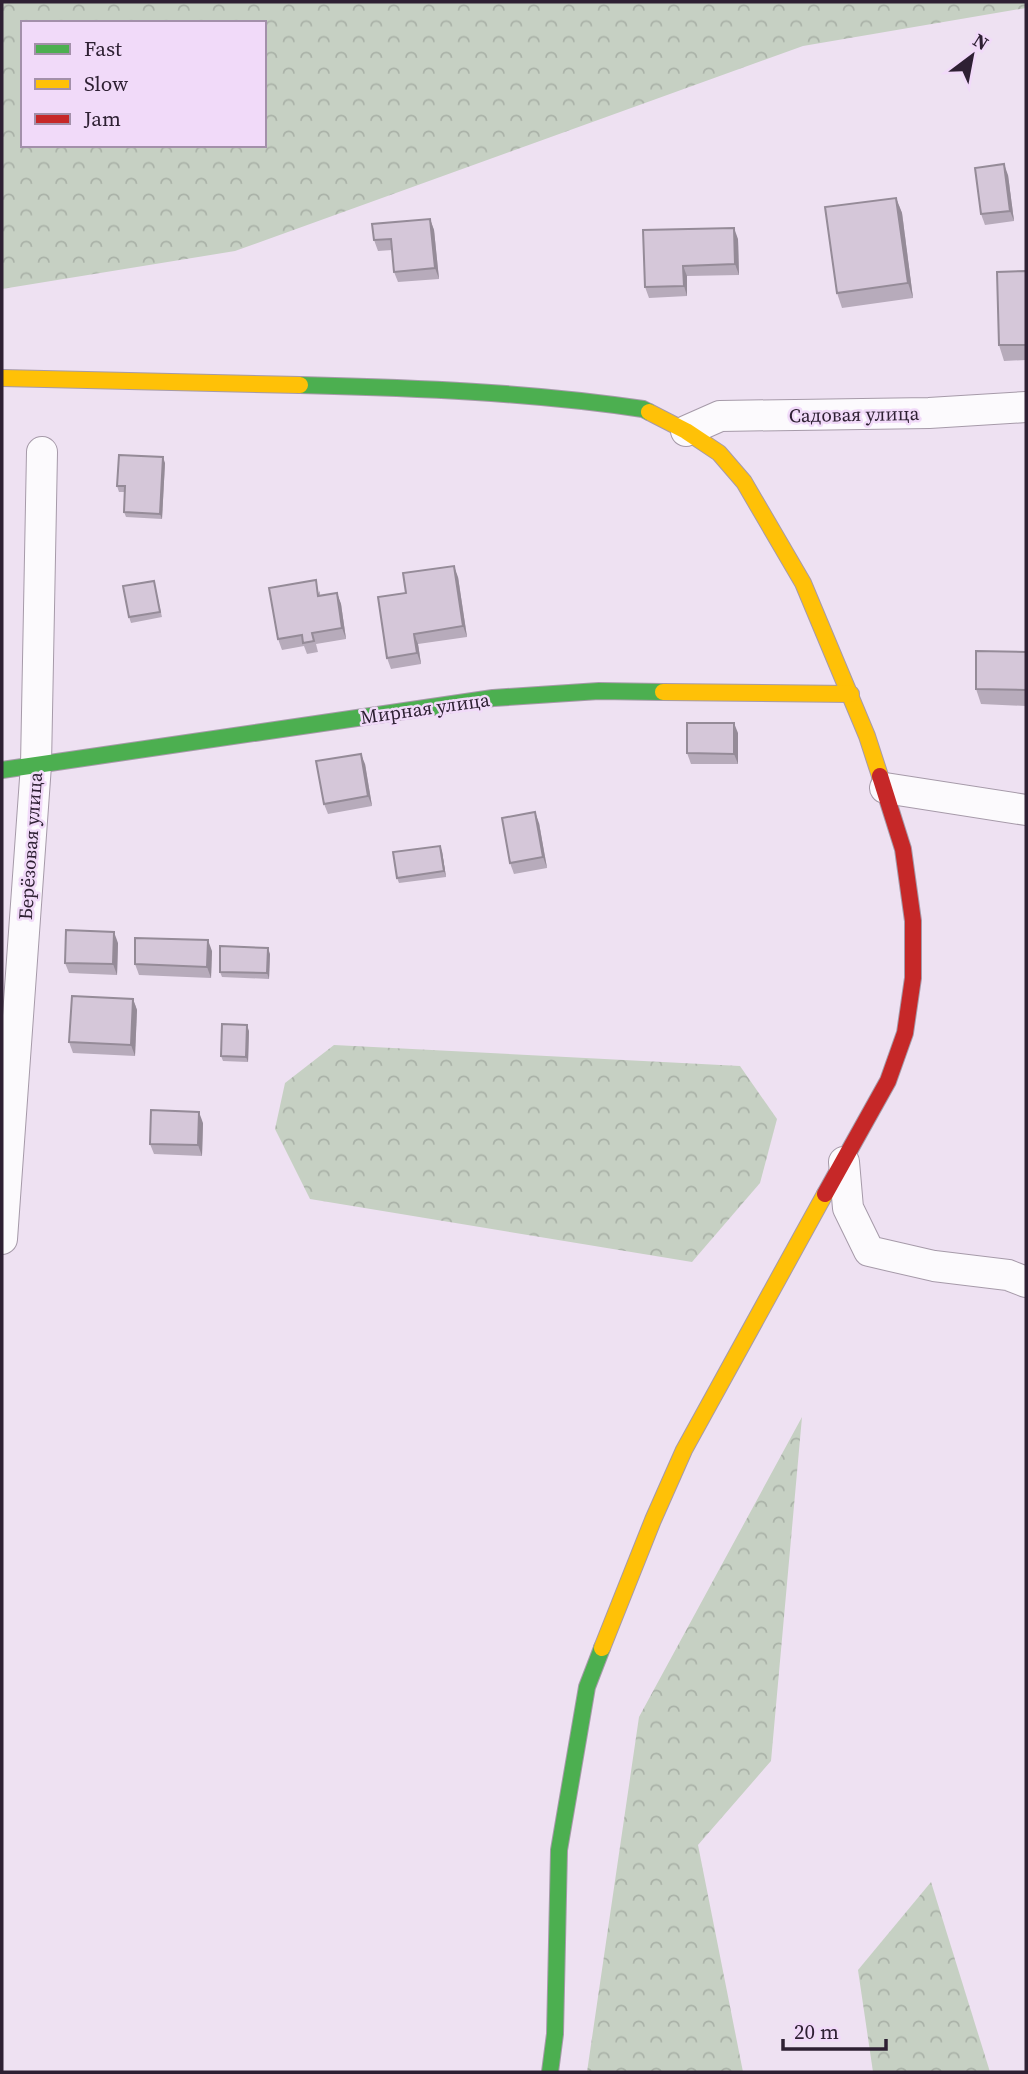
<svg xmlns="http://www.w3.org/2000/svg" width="1028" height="2074" viewBox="0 0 1028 2074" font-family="'Source Serif 4',serif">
	<defs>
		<pattern id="forest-crowns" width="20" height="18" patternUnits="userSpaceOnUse" patternTransform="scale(1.75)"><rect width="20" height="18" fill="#c6d0c3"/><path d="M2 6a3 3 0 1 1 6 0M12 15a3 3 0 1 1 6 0" fill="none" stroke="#aab2a8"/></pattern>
	</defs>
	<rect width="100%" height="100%" fill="#eee1f2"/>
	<g fill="url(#forest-crowns)" fill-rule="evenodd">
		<path d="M2 2H1026V8L803 46 235 251 2 289ZM23 23H264V145H23Z"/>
		<polygon points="334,1045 740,1066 777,1119 760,1183 692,1262 310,1199 275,1129 285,1083"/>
		<polygon points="802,1417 771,1761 698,1845 743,2072 587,2072 639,1717"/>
		<polygon points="931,1882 990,2072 873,2072 858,1970"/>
	</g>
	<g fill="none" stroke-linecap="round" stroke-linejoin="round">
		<g stroke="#a69aa9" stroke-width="32">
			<g id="street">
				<polyline points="686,431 720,416 929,413 1026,407"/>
				<polyline points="885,788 1026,810"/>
				<polyline points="844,1162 848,1208 869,1251 934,1266 1008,1275 1026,1282"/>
				<polyline points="2,1239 36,765 42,452"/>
			</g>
		</g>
		<g stroke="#a69aa9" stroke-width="18">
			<g id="fast">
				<path d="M300 385C414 388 530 392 643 409L649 412"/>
				<polyline points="2,770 493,698 599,691 663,692"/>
				<polyline points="550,2072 555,2034 559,1850 587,1687 602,1648"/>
			</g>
		</g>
		<g stroke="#a69aa9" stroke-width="18">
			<g id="slow">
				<polyline points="2,378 300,385"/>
				<polyline points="649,412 686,431 719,453 744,482 803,583 867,736 880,776"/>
				<polyline points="663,692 851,694"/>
				<polyline points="602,1648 653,1520 684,1450 825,1194"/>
			</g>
		</g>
		<g stroke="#a69aa9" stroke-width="18">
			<polyline id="jam" points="825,1194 888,1081 905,1033 913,978 913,921 903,849 880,776"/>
		</g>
		<use href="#street" stroke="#fcfafd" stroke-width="30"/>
		<use href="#fast" stroke="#4caf50" stroke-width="16"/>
		<use href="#slow" stroke="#ffc107" stroke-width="16"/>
		<use href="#jam" stroke="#c62828" stroke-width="16"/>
	</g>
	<g fill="#b7abbb">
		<polygon points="1008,175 1014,221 985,225 981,214"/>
		<polygon points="896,198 902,213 913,298 842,308 837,293"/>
		<polygon points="430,219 434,230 439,279 398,282 394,272 392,250 378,251 374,240"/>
		<polygon points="643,230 738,239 739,275 687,276 687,296 649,298 645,287"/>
		<polygon points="1026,271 1026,360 1004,361 999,345"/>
		<polygon points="165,463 162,519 126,517 124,512 125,492 119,492 117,486"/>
		<polygon points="458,577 467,637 418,644 421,664 391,669 387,658 406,593"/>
		<polygon points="154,581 162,617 131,623 129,617"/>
		<polygon points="320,591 320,596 337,593 341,604 346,639 316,644 318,652 307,654 304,646 282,650 278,639"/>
		<polygon points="1026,652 1026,706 981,704 976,689"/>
		<polygon points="738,733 738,764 691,764 687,753"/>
		<polygon points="365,764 372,806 328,814 324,804"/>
		<polygon points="539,823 547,868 514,874 510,863"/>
		<polygon points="442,851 446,877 399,883 397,878"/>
		<polygon points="118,943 117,975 69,973 65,963"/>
		<polygon points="212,951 211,978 139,975 135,964"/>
		<polygon points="270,954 269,979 222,977 220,972"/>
		<polygon points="133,999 137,1010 135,1056 73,1053 69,1042"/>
		<polygon points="249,1031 248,1062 223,1061 221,1056"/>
		<polygon points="203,1123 202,1156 154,1154 150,1144"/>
	</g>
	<g fill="#958b98">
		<polygon points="1004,164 1008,175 1014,221 1010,211"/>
		<polygon points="896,198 902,213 913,298 908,283"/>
		<polygon points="430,219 434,230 439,279 435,268"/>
		<polygon points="734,228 738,239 739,275 735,264"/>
		<polygon points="683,266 687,276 687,296 684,286"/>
		<polygon points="163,457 165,463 162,519 160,514"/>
		<polygon points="454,566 458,577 467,637 463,626"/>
		<polygon points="337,593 341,604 346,639 342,628"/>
		<polygon points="414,634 418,644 421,664 417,653"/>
		<polygon points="734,723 738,733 738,764 734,754"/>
		<polygon points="361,754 365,764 372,806 368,796"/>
		<polygon points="535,812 539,823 547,868 543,857"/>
		<polygon points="440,846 442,851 446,877 444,871"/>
		<polygon points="114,932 118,943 117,975 113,964"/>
		<polygon points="208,940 212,951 211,978 207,967"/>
		<polygon points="268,948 270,954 269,979 267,973"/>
		<polygon points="133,999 137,1010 135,1056 131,1045"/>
		<polygon points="247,1025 249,1031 248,1062 246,1057"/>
		<polygon points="199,1112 203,1123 202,1156 198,1145"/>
	</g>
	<g fill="#d5c7d9" stroke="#958b98" stroke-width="2">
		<polygon points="1004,164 1010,211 981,214 975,168"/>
		<polygon points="896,198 908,283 837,293 825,207"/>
		<polygon points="430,219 435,268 394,272 391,239 374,240 372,224"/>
		<polygon points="734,228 735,264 683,266 684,286 645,287 643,230"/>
		<polygon points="1026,271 1026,345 999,345 997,272"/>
		<polygon points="119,455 163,457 160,514 124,512 125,486 117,486"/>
		<polygon points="454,566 463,626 414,634 417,653 387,658 378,597 406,593 403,573"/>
		<polygon points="316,580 318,596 337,593 342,628 312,633 314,641 303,643 302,635 278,639 269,588"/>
		<polygon points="154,581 160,612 129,617 123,586"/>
		<polygon points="976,651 1026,652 1026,690 976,689"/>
		<polygon points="687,723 734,723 734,754 687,753"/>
		<polygon points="361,754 368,796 324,804 316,761"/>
		<polygon points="535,812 543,857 510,863 502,818"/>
		<polygon points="440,846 444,871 397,878 393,852"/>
		<polygon points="66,930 114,932 113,964 65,963"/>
		<polygon points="135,938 208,940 207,967 135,964"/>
		<polygon points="220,946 268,948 267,973 220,972"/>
		<polygon points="72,996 133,999 131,1045 69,1042"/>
		<polygon points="222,1024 247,1025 246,1057 221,1056"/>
		<polygon points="151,1110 199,1112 198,1145 150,1144"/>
	</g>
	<g text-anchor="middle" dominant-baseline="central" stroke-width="5" stroke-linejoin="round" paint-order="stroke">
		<g font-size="19" fill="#2e2033" stroke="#f1daf9">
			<text transform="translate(854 414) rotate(-1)">Садовая улица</text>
			<text transform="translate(425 708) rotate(-8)">Мирная улица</text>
			<text transform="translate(30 846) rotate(-86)">Берёзовая улица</text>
		</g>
	</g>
	<rect width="1028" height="2074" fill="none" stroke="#2e2033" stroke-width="7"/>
	<rect x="21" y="21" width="245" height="126" fill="#f1daf9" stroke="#a390aa" stroke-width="2"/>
	<rect x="35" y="44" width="35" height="10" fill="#4caf50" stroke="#a390aa" stroke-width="2"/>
	<text x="84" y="56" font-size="21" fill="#2e2033">Fast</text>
	<rect x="35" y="79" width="35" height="10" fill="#ffc107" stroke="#a390aa" stroke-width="2"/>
	<text x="84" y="91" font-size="21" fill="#2e2033">Slow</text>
	<rect x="35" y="114" width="35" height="10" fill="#c62828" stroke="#a390aa" stroke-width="2"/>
	<text x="84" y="126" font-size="21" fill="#2e2033">Jam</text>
	<g transform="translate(972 56) rotate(32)" stroke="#f1daf9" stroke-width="5" paint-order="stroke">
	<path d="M0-5L12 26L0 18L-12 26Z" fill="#2e2033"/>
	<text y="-10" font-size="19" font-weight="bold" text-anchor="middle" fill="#2e2033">N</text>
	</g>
	<path d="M783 2039v10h103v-10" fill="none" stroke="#2e2033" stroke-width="3.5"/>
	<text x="794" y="2039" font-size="21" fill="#2e2033" stroke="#f1daf9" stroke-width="5" paint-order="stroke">20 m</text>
</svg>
